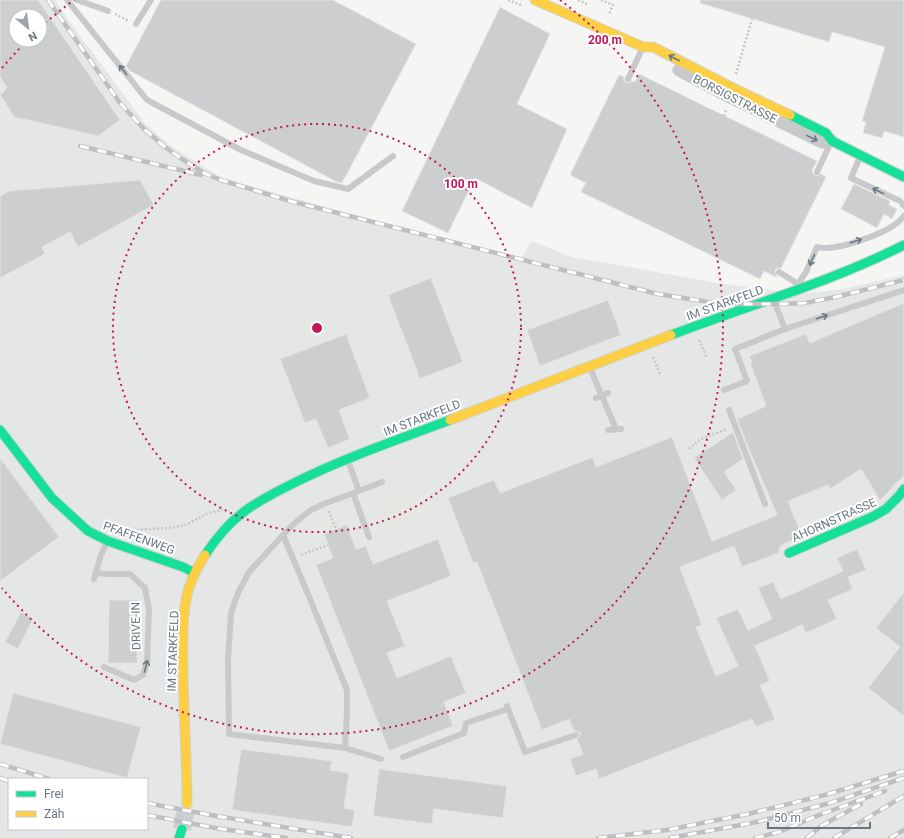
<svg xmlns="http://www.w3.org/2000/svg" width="904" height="838" viewBox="0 0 904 838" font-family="Roboto,sans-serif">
	<rect width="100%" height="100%" fill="#f5f5f4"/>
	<path fill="#e5e7e7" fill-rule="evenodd" d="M0 0H55L75 29 144 122 168 144 222 178 520 261 531 241 572 257 724 284 800 294 843 289 904 275V838H0ZM16 16H40V40H16ZM9 779H147V829H9Z"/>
	<g fill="#e4e7e2">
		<path d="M399 492C417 492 421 495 428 512L381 530 371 502 387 495Z"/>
		<path d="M329 518 333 528 316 534 319 544 305 550C301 532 314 523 329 518Z"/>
	</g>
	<g fill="#cccecf" stroke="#e4e4e4" fill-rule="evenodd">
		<path d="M0 0H38L120 120 98 136 28 120 15 118 0 95 7 88 0 77ZM16 16H40V40H16Z"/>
		<polygon points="161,0 333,0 416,44 342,183 337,182 130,71 126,66"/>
		<polygon points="700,0 904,0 904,137 884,131 882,138 863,133 866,122 862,121 885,47 832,32 829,42 700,3"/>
		<polygon points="500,7 550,34 517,104 567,129 532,208 475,178 448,233 402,211"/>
		<polygon points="639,74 817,161 812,170 813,174 817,176 821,174 826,177 781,268 777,268 775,270 775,272 777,276 776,277 764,271 760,279 581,192 586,183 570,175 619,75 624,77 624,81 628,83 632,81 635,82"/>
		<polygon points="140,180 154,205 78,247 70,232 42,247 45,254 0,278 0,196 9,191"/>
		<polygon points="854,184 890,201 889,205 897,209 892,219 884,214 877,228 841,209"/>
		<polygon points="431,278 463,362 420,379 388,295"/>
		<polygon points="608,300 621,335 540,366 527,330"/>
		<polygon points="904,303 904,475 901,479 896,483 891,489 880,500 861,469 830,489 828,485 788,501 802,536 784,544 780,547 779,553 742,567 734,546 680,567 702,625 696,627 716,676 738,666 716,618 738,609 748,630 772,619 758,588 773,582 781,599 843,571 837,558 857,549 866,570 848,577 853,589 828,600 837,619 806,633 802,625 755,646 770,681 760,685 775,719 756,727 752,719 599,779 596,769 576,776 570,759 583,754 577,739 580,736 580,733 577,731 574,731 569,719 542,730 477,562 473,563 448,498 494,480 500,493 593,457 596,467 672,437 712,541 777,515 751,454 737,419 766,406 750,363 752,362 749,356 806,334 810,343"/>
		<polygon points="346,334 370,398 339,410 350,439 328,448 316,419 305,423 280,359"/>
		<polygon points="733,432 743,459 724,472 736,490 722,500 694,458"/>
		<polygon points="0,458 59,537 0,581"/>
		<polygon points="347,525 356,549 366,546 373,564 438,539 451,576 387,601 405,646 387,653 397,678 451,656 466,693 444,702 453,726 389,751 316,565 333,558 324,534"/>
		<polygon points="904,592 904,716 868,688 900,647 876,628"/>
		<polygon points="109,600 138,600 137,663 108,663"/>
		<polygon points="21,612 33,619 18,649 5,642"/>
		<polygon points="13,693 141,727 127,778 0,744"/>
		<polygon points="241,749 332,761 330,770 349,773 344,808 355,810 352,827 232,810"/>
		<polygon points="379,769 507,786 503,818 434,809 432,824 373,816"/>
	</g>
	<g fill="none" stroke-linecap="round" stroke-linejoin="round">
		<polyline stroke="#cad0d2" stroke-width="18" stroke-dasharray="18 9" stroke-linecap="butt" points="182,829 187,804"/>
		<g stroke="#d1d2d2" stroke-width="11">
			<g id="fast">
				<polyline points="790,115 826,133 832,141 904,177"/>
				<path d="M671 335C749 305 829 283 904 245"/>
				<polyline points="0,430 52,498 88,531 108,541 183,567 195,573"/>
				<polyline points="789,553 872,517 886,509 899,496 904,489"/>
				<path d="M205 555C215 540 227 525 241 514 257 501 276 492 294 483 344 458 397 440 450 420"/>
				<polyline points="179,838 182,829"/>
			</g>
		</g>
		<g stroke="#d1d2d2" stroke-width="11">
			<g id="slow">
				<polyline points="535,0 643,47 653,47 733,88 790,115"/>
				<polyline points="450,420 671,335"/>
				<path d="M187 804C187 756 183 709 183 661 183 638 182 614 188 591 192 578 198 566 205 555"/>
			</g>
		</g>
		<g stroke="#c5c7c8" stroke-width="2.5" stroke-dasharray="2 2" stroke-linecap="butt">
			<polyline points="508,0 521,5"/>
			<polyline points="578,0 587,4"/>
			<polyline points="601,0 613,5 609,14"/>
			<polyline points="115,14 129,21"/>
			<polyline points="736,74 752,19"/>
			<polyline points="724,116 726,110"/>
			<polyline points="699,340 707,358"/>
			<polyline points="653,357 660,374"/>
			<polyline points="689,449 701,439 727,429"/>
			<polyline points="329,511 336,529"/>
			<polyline points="121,528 135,530 168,528 186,525 208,513 222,510"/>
			<polyline points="301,555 328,545"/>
		</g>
		<g stroke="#c8c9ca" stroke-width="6">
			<polyline points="67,0 147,100 241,150 314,181 348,189 393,156"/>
			<polyline points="77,0 108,11"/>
			<polyline points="136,24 151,0"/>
			<polyline points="628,79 642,49"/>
			<polyline points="860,157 851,178 900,201 904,206"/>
			<polyline points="817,172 831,142"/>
			<polyline points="779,272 798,284"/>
			<path d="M798 286V284L806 272 817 247C820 248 824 248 827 248 846 247 893 232 904 216"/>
			<polyline points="774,301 785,329"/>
			<polyline points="590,368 616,429"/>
			<polyline points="724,390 747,381 735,349 785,329 904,290"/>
			<polyline points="596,398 608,393"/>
			<polyline points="729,410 765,504"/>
			<polyline points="385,428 390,441"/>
			<polyline points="608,430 621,429"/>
			<polyline points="359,491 382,482"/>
			<polyline points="353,493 369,537"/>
			<polyline points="283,535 310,599 347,690 347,713 345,748 229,734 228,659 231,613 238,593 249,572 283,535 297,521 311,510 326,503 359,491 348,461"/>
			<polyline points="96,573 108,574 130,574 145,588 149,609 147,662 143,675 134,680 104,667"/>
			<polyline points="94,579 101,555 107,542"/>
			<polyline points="507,706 525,752 576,735"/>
			<polyline points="345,748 381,759"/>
			<polyline points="403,757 464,733 466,723 508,709"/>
		</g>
		<polyline stroke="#c8c9ca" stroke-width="13" points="679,70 730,97 822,142 832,141"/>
		<use href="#fast" stroke="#16e098" stroke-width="9"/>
		<use href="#slow" stroke="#ffcf43" stroke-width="9"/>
		<g stroke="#bebfc1" stroke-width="4.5">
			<g id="rail">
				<polyline points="48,0 120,103 144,129 165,147 182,159 204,173 221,180 290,201 658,294 721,304 780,304 805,303 836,297 904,280"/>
				<polyline points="80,146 201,175"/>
				<polyline points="0,764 49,779"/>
				<polyline points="0,778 9,781"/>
				<polyline points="147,803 216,816 351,838"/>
				<polyline points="147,815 215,828 286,838"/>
				<polyline points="598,838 667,830 748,814 825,795 904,771"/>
				<polyline points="670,838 757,822 830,803 904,778"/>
				<polyline points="755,838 779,832 819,815 885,791"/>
				<polyline points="807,838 821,826 861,804"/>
				<polyline points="834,838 904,796"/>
				<polyline points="890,838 904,830"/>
			</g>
		</g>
		<use href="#rail" stroke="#fff" stroke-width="3" stroke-dasharray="9" stroke-linecap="butt"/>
	</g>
	<defs><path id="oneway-shaft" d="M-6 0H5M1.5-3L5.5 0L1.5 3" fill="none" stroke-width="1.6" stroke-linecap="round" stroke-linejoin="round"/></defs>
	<g stroke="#677883">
		<use href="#oneway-shaft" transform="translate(674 58) rotate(-153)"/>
		<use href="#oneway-shaft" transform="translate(123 70) rotate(-129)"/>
		<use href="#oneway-shaft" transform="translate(812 138) rotate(26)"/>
		<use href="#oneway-shaft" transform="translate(878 191) rotate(-154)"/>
		<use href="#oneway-shaft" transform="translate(856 241) rotate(-18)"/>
		<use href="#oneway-shaft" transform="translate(812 260) rotate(114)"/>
		<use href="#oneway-shaft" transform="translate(822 317) rotate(-18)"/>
		<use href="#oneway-shaft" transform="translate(146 666) rotate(-77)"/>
	</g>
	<g fill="none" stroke="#c2185b" stroke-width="2" stroke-dasharray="2 4">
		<circle cx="317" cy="328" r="204"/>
		<path d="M2 68A408 408 0 0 1 26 42M41 27A408 408 0 0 1 74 0M560 0A408 408 0 1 1 2 588"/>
	</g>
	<g text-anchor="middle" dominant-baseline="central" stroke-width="4" stroke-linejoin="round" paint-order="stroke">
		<g font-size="12" fill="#677883" stroke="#fff">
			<text transform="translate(735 99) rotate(27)">BORSIGSTRASSE</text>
			<text transform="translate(725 303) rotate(-20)">IM STARKFELD</text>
			<text transform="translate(422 418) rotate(-21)">IM STARKFELD</text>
			<text transform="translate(834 520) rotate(-24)">AHORNSTRASSE</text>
			<text transform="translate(139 538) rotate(20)">PFAFFENWEG</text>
			<text transform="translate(136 626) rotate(-91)">DRIVE-IN</text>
			<text transform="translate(173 651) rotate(-88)">IM STARKFELD</text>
		</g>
	</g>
	<circle cx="317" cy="328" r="6" fill="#c2185b" stroke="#fff" stroke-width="2"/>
	<g font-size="12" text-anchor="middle" font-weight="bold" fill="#c2185b" stroke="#fff" stroke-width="4" stroke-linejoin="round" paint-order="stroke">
		<text x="605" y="44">200 m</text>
		<text x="461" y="188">100 m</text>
	</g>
	<rect x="8" y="778" width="140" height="52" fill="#ffffff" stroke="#c2c9cd"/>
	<rect x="16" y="791" width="20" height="6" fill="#16e098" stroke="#c2c9cd"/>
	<text x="44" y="798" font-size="12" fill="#677883">Frei</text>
	<rect x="16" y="811" width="20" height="6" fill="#ffcf43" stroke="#c2c9cd"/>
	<text x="44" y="818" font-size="12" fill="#677883">Zäh</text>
	<g transform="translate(28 28) rotate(151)"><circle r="19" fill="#ffffff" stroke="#c2c9cd"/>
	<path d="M0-3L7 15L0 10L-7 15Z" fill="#99a4ab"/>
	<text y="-6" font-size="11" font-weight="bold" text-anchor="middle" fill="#677883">N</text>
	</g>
	<path d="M768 822v6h102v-6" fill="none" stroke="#677883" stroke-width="2"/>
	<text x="774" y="822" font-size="12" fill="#677883" stroke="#ffffff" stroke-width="3" paint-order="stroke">50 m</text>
</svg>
